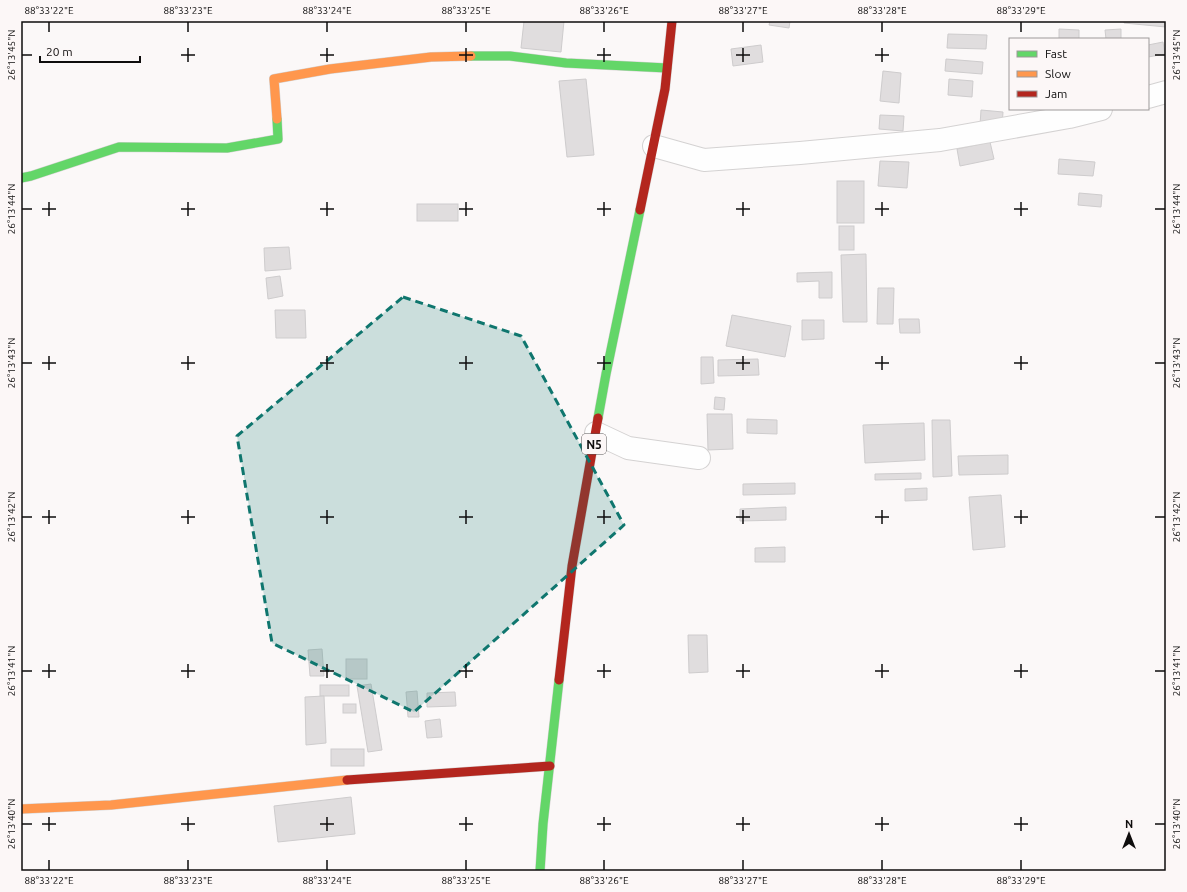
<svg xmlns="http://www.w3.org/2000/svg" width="1187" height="892" viewBox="0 0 1187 892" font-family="Ubuntu,sans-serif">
	<rect width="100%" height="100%" fill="#fbf8f8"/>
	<g fill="#e0ddde" stroke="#cecccd">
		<polygon points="524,21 564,21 561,52 521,48"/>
		<polygon points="770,21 790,21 789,28 769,25"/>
		<polygon points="1124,21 1166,21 1166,27 1124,23"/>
		<polygon points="1059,29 1079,30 1079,39 1059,39"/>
		<polygon points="1121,29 1121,39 1106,39 1105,30"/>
		<polygon points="948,34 987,35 986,49 947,48"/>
		<polygon points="1163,42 1165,54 1148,57 1148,45"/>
		<polygon points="761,45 763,62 733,66 731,49"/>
		<polygon points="946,59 983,62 982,74 945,71"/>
		<polygon points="883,71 901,73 899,103 880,101"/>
		<polygon points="586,79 594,155 567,157 559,81"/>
		<polygon points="949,79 973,81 972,97 948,95"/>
		<polygon points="981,110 1003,112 1002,127 980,125"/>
		<polygon points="880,115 904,116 903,131 879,129"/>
		<polygon points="990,142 994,159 960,166 957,149"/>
		<polygon points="1059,159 1095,162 1093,176 1058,174"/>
		<polygon points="880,161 909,162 907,188 878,186"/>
		<rect x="837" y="181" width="27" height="42"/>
		<polygon points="1079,193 1102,195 1101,207 1078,205"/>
		<rect x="417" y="204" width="41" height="17"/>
		<rect x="839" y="226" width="15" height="24"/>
		<polygon points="289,247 291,269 265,271 264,248"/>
		<polygon points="866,254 867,322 843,322 841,255"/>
		<polygon points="832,272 832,298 819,298 819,281 797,282 797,273"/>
		<polygon points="280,276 283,296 268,299 266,278"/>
		<polygon points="878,288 894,288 893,324 877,324"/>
		<polygon points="275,310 305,310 306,338 276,338"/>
		<polygon points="732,315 791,326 785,357 726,346"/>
		<polygon points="899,319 919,319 920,333 900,333"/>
		<polygon points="802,320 824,320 824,339 802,340"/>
		<polygon points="701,357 713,357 714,383 701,384"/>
		<polygon points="758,359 759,375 718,376 718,360"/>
		<polygon points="715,397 725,398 724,410 714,409"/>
		<polygon points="707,414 732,414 733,449 708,450"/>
		<polygon points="747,419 777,420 777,434 747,433"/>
		<polygon points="932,420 950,420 952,476 933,477"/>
		<polygon points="924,423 925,460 865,463 863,425"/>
		<polygon points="1008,455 1008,474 959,475 958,456"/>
		<polygon points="921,473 921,479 875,480 875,474"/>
		<polygon points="795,483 795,494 743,495 743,484"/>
		<polygon points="927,488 927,500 905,501 905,489"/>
		<polygon points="1001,495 1005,547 973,550 969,497"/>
		<polygon points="786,507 786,520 740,521 740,509"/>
		<polygon points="785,547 785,562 755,562 755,548"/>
		<polygon points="688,635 707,635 708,672 689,673"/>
		<polygon points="322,649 324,676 310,676 308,650"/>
		<rect x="346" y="659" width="21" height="20"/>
		<polygon points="371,684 382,750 368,752 357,686"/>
		<rect x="320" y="685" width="29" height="11"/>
		<polygon points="417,691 419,717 408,717 406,692"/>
		<polygon points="455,692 456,706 427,707 427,693"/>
		<polygon points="324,696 326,743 306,745 305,697"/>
		<rect x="343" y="704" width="13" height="9"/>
		<polygon points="440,719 442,737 427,738 425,721"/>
		<rect x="331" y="749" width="33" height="17"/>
		<polygon points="351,797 355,834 278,842 274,806"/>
	</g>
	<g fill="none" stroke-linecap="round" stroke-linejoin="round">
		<g stroke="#d4d2d2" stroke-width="24">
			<g id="street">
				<polyline points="1148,97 1166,92"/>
				<polyline points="654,146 704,160 800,153 940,140 1069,117 1101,109"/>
				<polyline points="596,433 628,448 699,458"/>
			</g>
		</g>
		<g stroke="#d4d2d2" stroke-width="10">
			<g id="fast">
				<polyline points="471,56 510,56 566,63 667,68"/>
				<polyline points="21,178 31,176 119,147 227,148 278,139 277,119"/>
				<polyline points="598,418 606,374 640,210"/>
				<polyline points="540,871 543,824 559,680"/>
			</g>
		</g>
		<g stroke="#d4d2d2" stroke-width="10">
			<g id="slow">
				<polyline points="277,119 274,79 330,69 431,57 471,56"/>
				<polyline points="21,809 111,805 347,780"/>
			</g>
		</g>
		<g stroke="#d4d2d2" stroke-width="10">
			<g id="jam">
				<polyline points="640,210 665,89 672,21"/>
				<polyline points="559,680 572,566 598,418"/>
				<polyline points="347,780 550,766"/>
			</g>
		</g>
		<use href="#street" stroke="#fefefe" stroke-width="22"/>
		<use href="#fast" stroke="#63d668" stroke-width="9"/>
		<use href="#slow" stroke="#ff974d" stroke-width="9"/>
		<use href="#jam" stroke="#b3261e" stroke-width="9"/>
	</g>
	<path fill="#0f766e" fill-opacity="0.2" stroke="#0f766e" stroke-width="3" stroke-dasharray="8 5" stroke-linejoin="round" d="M403 297 521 336 624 525 414 712 272 643 237 436Z"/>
	<path fill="none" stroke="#0e0d0d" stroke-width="1.5" d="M49 22V32M188 22V32M327 22V32M466 22V32M604 22V32M743 22V32M882 22V32M1021 22V32M188 48V62M327 48V62M466 48V62M604 48V62M743 48V62M882 48V62M22 55H32M181 55H195M320 55H334M459 55H473M597 55H611M736 55H750M875 55H889M1155 55H1165M49 202V216M188 202V216M327 202V216M466 202V216M604 202V216M743 202V216M882 202V216M1021 202V216M22 209H32M42 209H56M181 209H195M320 209H334M459 209H473M597 209H611M736 209H750M875 209H889M1014 209H1028M1155 209H1165M49 356V370M188 356V370M327 356V370M466 356V370M604 356V370M743 356V370M882 356V370M1021 356V370M22 363H32M42 363H56M181 363H195M320 363H334M459 363H473M597 363H611M736 363H750M875 363H889M1014 363H1028M1155 363H1165M49 510V524M188 510V524M327 510V524M466 510V524M604 510V524M743 510V524M882 510V524M1021 510V524M22 517H32M42 517H56M181 517H195M320 517H334M459 517H473M597 517H611M736 517H750M875 517H889M1014 517H1028M1155 517H1165M49 664V678M188 664V678M327 664V678M466 664V678M604 664V678M743 664V678M882 664V678M1021 664V678M22 671H32M42 671H56M181 671H195M320 671H334M459 671H473M597 671H611M736 671H750M875 671H889M1014 671H1028M1155 671H1165M49 817V831M188 817V831M327 817V831M466 817V831M604 817V831M743 817V831M882 817V831M1021 817V831M22 824H32M42 824H56M181 824H195M320 824H334M459 824H473M597 824H611M736 824H750M875 824H889M1014 824H1028M1155 824H1165M49 860V870M188 860V870M327 860V870M466 860V870M604 860V870M743 860V870M882 860V870M1021 860V870"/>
	<g text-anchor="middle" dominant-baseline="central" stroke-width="3.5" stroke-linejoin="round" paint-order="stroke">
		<rect fill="#fcf7f7" stroke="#555353" stroke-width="1" x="582" y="434" width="24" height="20" rx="3"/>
		<g font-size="12" font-weight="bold" fill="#0e0d0d">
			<text x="594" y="444">N5</text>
		</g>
	</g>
	<rect width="1187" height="892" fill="none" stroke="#fcf7f7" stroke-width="44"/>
	<rect x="1009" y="38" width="140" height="72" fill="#fcf7f7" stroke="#9d9999"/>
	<rect x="1017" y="51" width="20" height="6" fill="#63d668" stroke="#9d9999"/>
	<text x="1045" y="58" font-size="12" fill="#0e0d0d">Fast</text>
	<rect x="1017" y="71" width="20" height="6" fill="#ff974d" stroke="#9d9999"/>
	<text x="1045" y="78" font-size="12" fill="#0e0d0d">Slow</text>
	<rect x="1017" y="91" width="20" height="6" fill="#b3261e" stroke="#9d9999"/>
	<text x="1045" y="98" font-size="12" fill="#0e0d0d">Jam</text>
	<g transform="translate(1129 834)" stroke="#fcf7f7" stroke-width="3" paint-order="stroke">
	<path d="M0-3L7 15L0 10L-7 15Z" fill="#0e0d0d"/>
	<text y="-6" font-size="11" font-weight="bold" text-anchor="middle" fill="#0e0d0d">N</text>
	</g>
	<path d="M40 56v6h100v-6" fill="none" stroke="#0e0d0d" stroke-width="2"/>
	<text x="46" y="56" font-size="12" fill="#0e0d0d" stroke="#fcf7f7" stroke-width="3" paint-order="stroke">20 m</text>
	<rect x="22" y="22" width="1143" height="848" fill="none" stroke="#0e0d0d" stroke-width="1.5"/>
	<g font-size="10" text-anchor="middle" fill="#0e0d0d">
		<text x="49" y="14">88°33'22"E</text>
		<text x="188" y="14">88°33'23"E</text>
		<text x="327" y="14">88°33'24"E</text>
		<text x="466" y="14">88°33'25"E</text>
		<text x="604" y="14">88°33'26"E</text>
		<text x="743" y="14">88°33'27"E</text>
		<text x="882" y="14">88°33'28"E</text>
		<text x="1021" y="14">88°33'29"E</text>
		<text transform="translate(11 55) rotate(-90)" y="4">26°13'45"N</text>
		<text transform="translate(1176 55) rotate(-90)" y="4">26°13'45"N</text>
		<text transform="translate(11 209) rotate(-90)" y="4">26°13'44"N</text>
		<text transform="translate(1176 209) rotate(-90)" y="4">26°13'44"N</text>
		<text transform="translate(11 363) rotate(-90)" y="4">26°13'43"N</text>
		<text transform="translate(1176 363) rotate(-90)" y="4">26°13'43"N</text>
		<text transform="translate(11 517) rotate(-90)" y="4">26°13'42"N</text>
		<text transform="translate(1176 517) rotate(-90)" y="4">26°13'42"N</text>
		<text transform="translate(11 671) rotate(-90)" y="4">26°13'41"N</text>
		<text transform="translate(1176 671) rotate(-90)" y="4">26°13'41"N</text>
		<text transform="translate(11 824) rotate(-90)" y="4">26°13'40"N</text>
		<text transform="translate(1176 824) rotate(-90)" y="4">26°13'40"N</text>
		<text x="49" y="884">88°33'22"E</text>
		<text x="188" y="884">88°33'23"E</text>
		<text x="327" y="884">88°33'24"E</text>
		<text x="466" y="884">88°33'25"E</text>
		<text x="604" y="884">88°33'26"E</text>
		<text x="743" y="884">88°33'27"E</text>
		<text x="882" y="884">88°33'28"E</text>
		<text x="1021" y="884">88°33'29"E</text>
	</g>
</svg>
